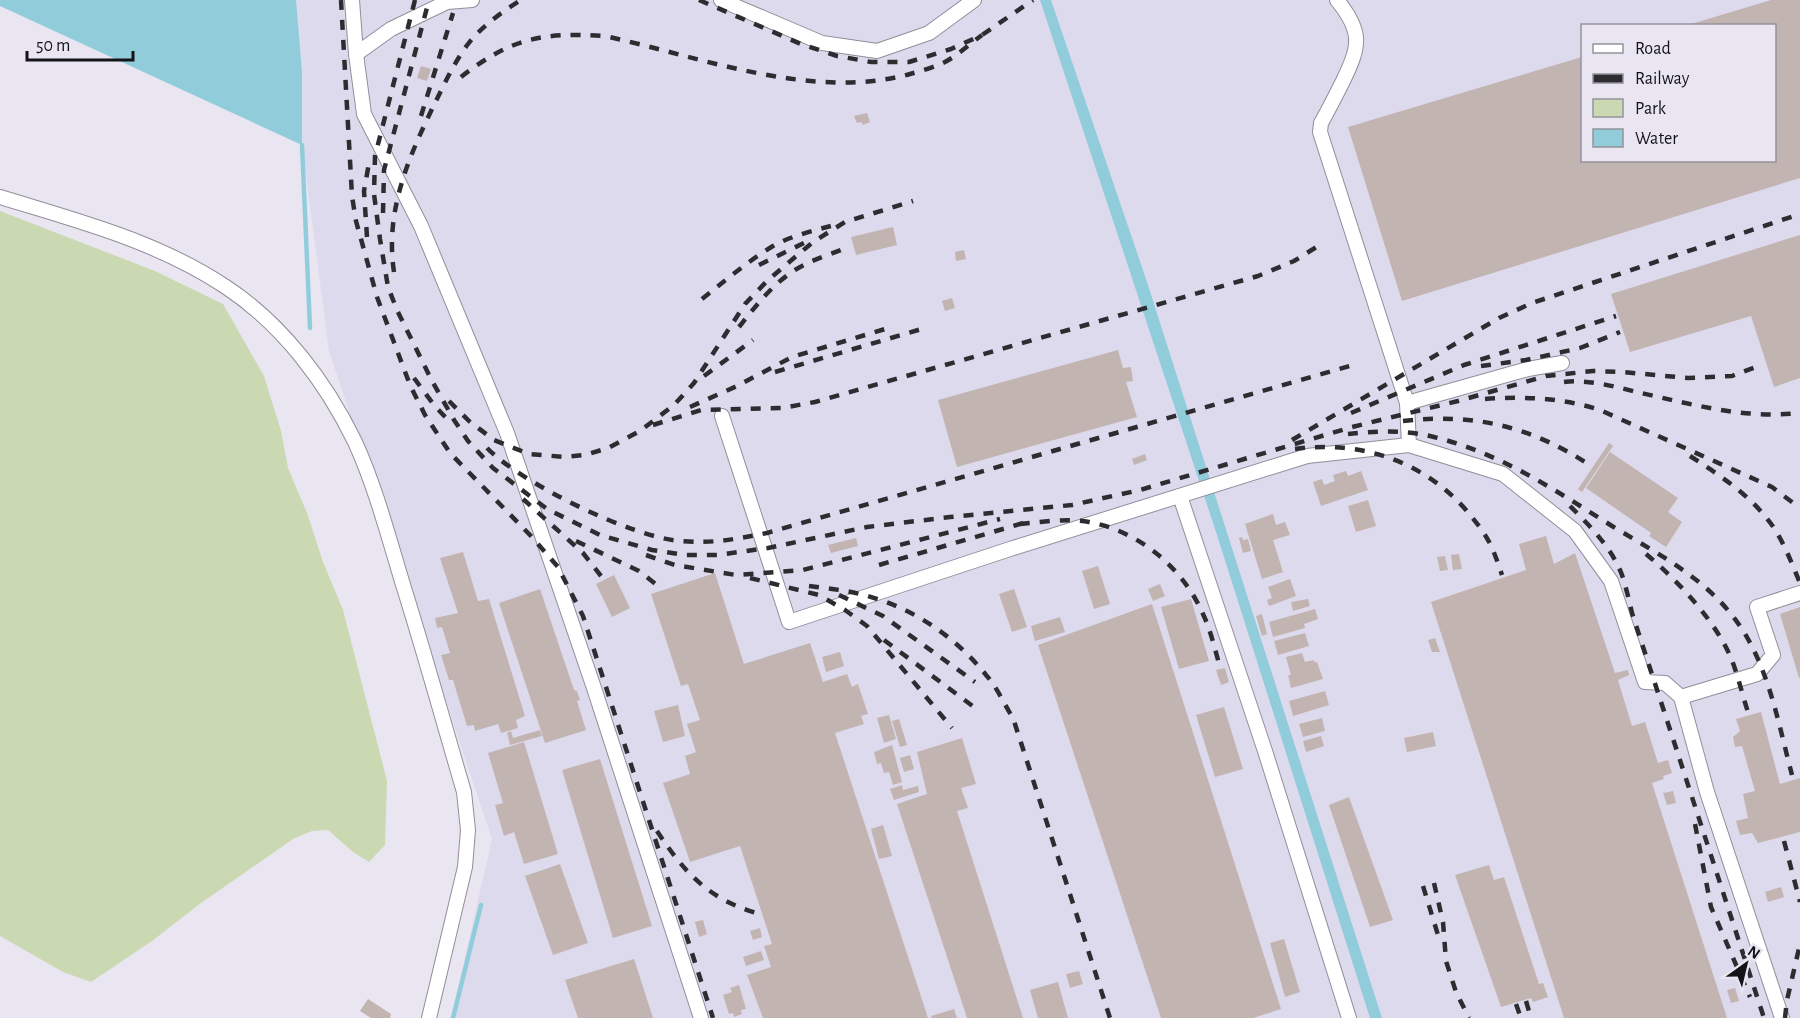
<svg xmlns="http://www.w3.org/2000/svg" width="1800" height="1018" viewBox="0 0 1800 1018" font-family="'Alegreya Sans',sans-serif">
	<rect width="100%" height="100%" fill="#e9e6f2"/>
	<path fill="#dedaee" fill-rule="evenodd" d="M296 0H1800V1018H451L492 839 329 351 302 145V71ZM1582 26H1774V160H1582Z"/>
	<polygon fill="#cad9b2" points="0,211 155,271 223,304 264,376 281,431 288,468 307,513 323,562 343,610 387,781 385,845 369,862 353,852 328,830 312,831 293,839 201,903 152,941 91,982 63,972 0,936"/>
	<g fill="#91ccdb">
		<polygon points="0,0 296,0 302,71 302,145 0,6"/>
		<polygon points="1040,0 1051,0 1147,282 1382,1018 1370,1018 1217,535"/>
	</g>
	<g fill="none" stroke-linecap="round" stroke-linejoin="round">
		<g stroke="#91ccdb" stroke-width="4.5">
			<polyline points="302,145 310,328"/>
			<polyline points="453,1018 481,905"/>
		</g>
	</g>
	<g fill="#c2b4b1">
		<polygon points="1771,0 1800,0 1800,178 1402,301 1348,127 1582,57 1582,160 1774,160 1774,26 1688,25"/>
		<polygon points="421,66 431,69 427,81 417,78"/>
		<polygon points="867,113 870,122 863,125 861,122 857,123 854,116"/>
		<polygon points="893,227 897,245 856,255 851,237"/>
		<polygon points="1800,235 1800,378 1774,387 1751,316 1630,352 1611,294"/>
		<polygon points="964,250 966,259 956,261 955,252"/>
		<polygon points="952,298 955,308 945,311 942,301"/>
		<polygon points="1118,350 1123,368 1131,367 1133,381 1126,382 1137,417 957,467 938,400"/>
		<polygon points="1609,443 1613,446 1582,492 1578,489"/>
		<polygon points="1610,452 1678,498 1668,512 1682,522 1666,547 1649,536 1651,533 1586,488"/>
		<polygon points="1145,454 1147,460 1134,465 1132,459"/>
		<polygon points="1346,471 1348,476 1361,471 1368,490 1321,506 1313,482 1322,479 1324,485 1335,481 1333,475"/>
		<polygon points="1368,500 1376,526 1356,532 1348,506"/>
		<polygon points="1273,514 1276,525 1285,522 1290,535 1273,540 1283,572 1262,579 1245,524"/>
		<polygon points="1546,536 1554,564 1575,553 1615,673 1628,670 1629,675 1618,680 1632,726 1645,722 1658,763 1668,760 1672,773 1663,776 1664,779 1652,783 1727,1018 1564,1018 1431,602 1526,570 1519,544"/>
		<polygon points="1242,537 1243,540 1248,539 1251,551 1243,553 1239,538"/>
		<polygon points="856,538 858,546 831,553 828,545"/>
		<polygon points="463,552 478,601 489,599 525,716 516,720 518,728 501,733 498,724 475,731 474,725 467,726 453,680 449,680 441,655 450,653 442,627 437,628 435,618 458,613 440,558"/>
		<polygon points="1459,554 1462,569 1453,570 1451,555"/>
		<polygon points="1445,556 1448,570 1440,571 1437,557"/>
		<polygon points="1098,566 1110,604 1094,609 1082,571"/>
		<polygon points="715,573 744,664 810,643 823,682 847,674 852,687 858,684 868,714 861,716 864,724 835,733 928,1018 763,1018 747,975 771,967 764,946 772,944 740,846 690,862 663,783 690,774 685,756 696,752 687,724 700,720 688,684 681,686 651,594"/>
		<polygon points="614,575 630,608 612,617 596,584"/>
		<polygon points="1290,579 1296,596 1269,606 1267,600 1272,598 1268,587"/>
		<polygon points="1160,584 1165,596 1153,601 1148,589"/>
		<polygon points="540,589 574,690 577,691 580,700 577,701 586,730 545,743 499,603"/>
		<polygon points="1014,589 1027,627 1012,632 999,594"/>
		<polygon points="1191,599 1209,661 1179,669 1161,607"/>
		<polygon points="1308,599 1310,606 1293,611 1291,602"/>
		<polygon points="1152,604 1281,1009 1253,1018 1161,1018 1038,645"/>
		<polygon points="1800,607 1800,678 1799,678 1780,614"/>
		<polygon points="1315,609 1318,619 1304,624 1305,628 1273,637 1269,622"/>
		<polygon points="1262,614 1267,634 1262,636 1256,616"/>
		<polygon points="1060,617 1065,632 1035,641 1031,626"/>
		<polygon points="1305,633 1309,646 1278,655 1274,641"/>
		<polygon points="1435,638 1440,652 1432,652 1428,640"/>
		<polygon points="840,652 844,666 826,672 822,657"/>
		<polygon points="1302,653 1305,662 1314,660 1314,662 1317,662 1323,679 1291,688 1288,675 1291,675 1286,657"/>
		<polygon points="1225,668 1229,682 1221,685 1216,670"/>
		<polygon points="1325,691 1329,705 1293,716 1289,701"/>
		<polygon points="678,705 685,736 663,742 654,711"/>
		<polygon points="1224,707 1243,769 1215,777 1196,715"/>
		<polygon points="1761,712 1780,784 1800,778 1800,832 1758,843 1752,833 1740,835 1736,821 1748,818 1743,794 1755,791 1742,746 1735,747 1733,737 1740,731 1736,719"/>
		<polygon points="889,715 896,739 884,743 877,718"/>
		<polygon points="1322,718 1325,731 1303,737 1299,724"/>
		<polygon points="899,719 907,745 900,747 892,721"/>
		<polygon points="540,730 542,736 510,745 507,733 511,731 513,738"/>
		<polygon points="1433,732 1436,746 1407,752 1404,738"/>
		<polygon points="1321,736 1324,746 1306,752 1303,741"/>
		<polygon points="962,738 976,784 961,788 968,808 957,811 1023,1018 967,1018 897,804 927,794 917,752"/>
		<polygon points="524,742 558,854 524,864 514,832 504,836 495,805 503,803 488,753"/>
		<polygon points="892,745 902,782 893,785 889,772 884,773 881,763 877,764 874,752"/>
		<polygon points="910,755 914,769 904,772 900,758"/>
		<polygon points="600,759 652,926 613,938 562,770"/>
		<polygon points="902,785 903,790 918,786 919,792 894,800 890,789"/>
		<polygon points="1673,791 1676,803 1667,805 1663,793"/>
		<polygon points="1349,797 1393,920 1370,927 1329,805"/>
		<polygon points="883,825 892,856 879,859 871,829"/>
		<polygon points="560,864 588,943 553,955 525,876"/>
		<polygon points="1489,865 1494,880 1504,877 1539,984 1543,983 1548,997 1533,1002 1531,998 1501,1007 1455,875"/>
		<polygon points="1781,887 1784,897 1768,902 1765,892"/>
		<polygon points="703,920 707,934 699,937 695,922"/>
		<polygon points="760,928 762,937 753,940 750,931"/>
		<polygon points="1284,939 1300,992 1285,997 1270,943"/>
		<polygon points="761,951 764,960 746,966 743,957"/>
		<polygon points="634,959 653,1018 578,1018 565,980"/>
		<polygon points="1079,971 1083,984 1070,988 1066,974"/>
		<polygon points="1058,982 1068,1018 1038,1018 1030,990"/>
		<polygon points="739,985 746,1009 741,1010 742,1014 734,1017 733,1013 729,1014 723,995 732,992 730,988"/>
		<polygon points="1735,988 1739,1001 1731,1003 1727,990"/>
		<polygon points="368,999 391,1014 390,1018 371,1018 360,1011"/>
		<polygon points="954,1009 957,1018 932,1018 931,1016"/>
	</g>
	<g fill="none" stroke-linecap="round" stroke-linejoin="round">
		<g stroke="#918e9a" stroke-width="16">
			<g id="minor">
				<polyline points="352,0 356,54 364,114 421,226 507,433 594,688 701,1018"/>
				<polyline points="721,0 822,43 877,51 929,33 974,0"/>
				<path d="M1337 0C1363 32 1360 46 1343 81 1336 95 1329 109 1321 123L1320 132 1407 403"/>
				<polyline points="356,54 391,29 447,2 472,0"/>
				<path d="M0 197C78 221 157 241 226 287 282 324 326 382 355 442 376 488 389 539 404 588 425 655 444 724 464 792L468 830 465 867 429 1018"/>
				<polyline points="722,416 789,622 1010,549 1307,456 1409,445 1503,474 1575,531 1611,581 1645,682 1665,683 1681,697 1707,792 1782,1018"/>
				<polyline points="1409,445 1407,403 1528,369 1562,363"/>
				<polyline points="1180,496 1265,751 1349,1018"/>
				<polyline points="1681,697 1757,674 1773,655 1757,607 1800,593"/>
			</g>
		</g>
		<use href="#minor" stroke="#fff" stroke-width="14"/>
		<g stroke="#2d2c31" stroke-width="4.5" stroke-dasharray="10 10" stroke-linecap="butt">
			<polyline points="341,0 352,196 356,221 377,297 410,385 425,415 450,453 531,536 558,567 583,616 713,1018"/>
			<polyline points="415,0 375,156 374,194 380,239 388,287 397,310 431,379 454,420 468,441 493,468 547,509 600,535 652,550 685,555 717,555 768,548 867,527 950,517 1072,505 1140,490 1352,427 1458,401 1546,376 1593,371 1622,372 1688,378 1732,376 1761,365"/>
			<polyline points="699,0 801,44 837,56 871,62 909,62 951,49 982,35 1033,0"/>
			<path d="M461 77C511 38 542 32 605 36 701 57 812 101 910 74 921 71 934 67 945 62 958 55 970 44 982 35"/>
			<polyline points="421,116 453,13"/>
			<polyline points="383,213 384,170 429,0"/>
			<polyline points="367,237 364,191 369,163"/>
			<polyline points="759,265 810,240"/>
			<path d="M394 272C385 213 407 161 432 109 443 87 453 64 468 44 482 26 502 12 521 0"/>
			<path d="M702 299C725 281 748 261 773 246 791 236 812 231 831 226"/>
			<path d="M739 327C755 307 771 286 792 272 809 260 830 255 848 247"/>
			<polyline points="1481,366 1526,360 1580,348 1620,332"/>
			<polyline points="775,372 925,328"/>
			<polyline points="704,376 753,340"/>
			<polyline points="414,378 434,405 448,420"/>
			<path d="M1564 382C1589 379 1616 387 1641 393 1695 405 1744 419 1800 413"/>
			<path d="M1485 399C1524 396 1563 398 1600 410L1772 487 1800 508"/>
			<polyline points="449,401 469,421 494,440 529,454 565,457 585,455 608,448 640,431 674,405 694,383 745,304 768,280 813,242 845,222 913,201"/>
			<polyline points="690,407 737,386 792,357 885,329"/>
			<polyline points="1351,413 1464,365 1616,316"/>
			<path d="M1403 421C1474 413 1531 426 1591 466"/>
			<polyline points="653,425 701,410 782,408 815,402 1258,276 1294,261 1323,243"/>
			<path d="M1348 434C1374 431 1404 430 1430 436 1499 452 1553 489 1612 526 1661 556 1710 580 1742 629 1770 673 1779 726 1792 775"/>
			<polyline points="1292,440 1499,318 1532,303 1800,214"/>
			<path d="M487 448C521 483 631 537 680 541 712 544 736 539 767 533L1353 365"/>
			<path d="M1295 449C1360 440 1423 461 1466 510 1476 522 1486 534 1492 548 1496 557 1499 566 1502 575"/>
			<path d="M1690 456C1721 476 1753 497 1774 528 1785 545 1792 564 1800 583"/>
			<polyline points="523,499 583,553 601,576"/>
			<path d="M1570 506C1590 526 1612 548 1622 575 1626 587 1629 600 1632 613L1764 1018"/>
			<path d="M1020 524C1042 522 1067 518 1089 522 1139 531 1183 568 1203 614 1211 631 1215 650 1220 667"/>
			<polyline points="576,541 639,571 662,589"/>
			<path d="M1646 554C1677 580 1715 620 1731 658 1738 675 1742 694 1748 712"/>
			<polyline points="646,555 675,565 736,575 803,570 1000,519"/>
			<polyline points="879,565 1027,522"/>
			<polyline points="750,578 819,595 845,610 867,626 952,728"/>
			<path d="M809 586C826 588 843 590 860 594 910 606 954 635 986 675 997 687 1004 704 1013 718L1110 1018"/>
			<polyline points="839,595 883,616 975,682"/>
			<polyline points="884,640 978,710"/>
			<polyline points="1695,824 1711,907 1750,997"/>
			<path d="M657 831C684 872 707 898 756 913"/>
			<polyline points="1784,841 1800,902"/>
			<polyline points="1434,883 1443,922 1446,961 1456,992 1469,1018"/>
			<polyline points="1423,886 1438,935"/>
			<polyline points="1526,1001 1531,1018"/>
			<polyline points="1516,1004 1521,1018"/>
			<polyline points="1785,1018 1787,1000 1800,944"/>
		</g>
	</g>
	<rect x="1581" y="24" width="195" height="138" fill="#e9e6f2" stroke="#94929a" stroke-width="1.5"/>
	<rect x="1593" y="44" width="30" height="9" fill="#ffffff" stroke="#94929a" stroke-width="1.5"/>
	<text x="1635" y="54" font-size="18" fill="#141317">Road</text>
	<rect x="1593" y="74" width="30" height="9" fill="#2d2c31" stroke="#94929a" stroke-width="1.5"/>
	<text x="1635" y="84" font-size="18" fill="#141317">Railway</text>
	<rect x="1593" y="99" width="30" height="18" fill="#cad9b2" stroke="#94929a" stroke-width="1.5"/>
	<text x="1635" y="114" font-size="18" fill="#141317">Park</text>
	<rect x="1593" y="129" width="30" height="18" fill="#91ccdb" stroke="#94929a" stroke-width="1.5"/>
	<text x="1635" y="144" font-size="18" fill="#141317">Water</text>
	<g transform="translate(1746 964) rotate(34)" stroke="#e9e6f2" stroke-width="4.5" paint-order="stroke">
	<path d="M0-4.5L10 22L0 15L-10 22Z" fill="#141317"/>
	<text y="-9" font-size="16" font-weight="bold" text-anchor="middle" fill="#141317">N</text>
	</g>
	<path d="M27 51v9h106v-9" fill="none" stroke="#141317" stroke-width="3"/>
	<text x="36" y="51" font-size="18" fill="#141317" stroke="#e9e6f2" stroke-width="4.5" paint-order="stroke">50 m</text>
</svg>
